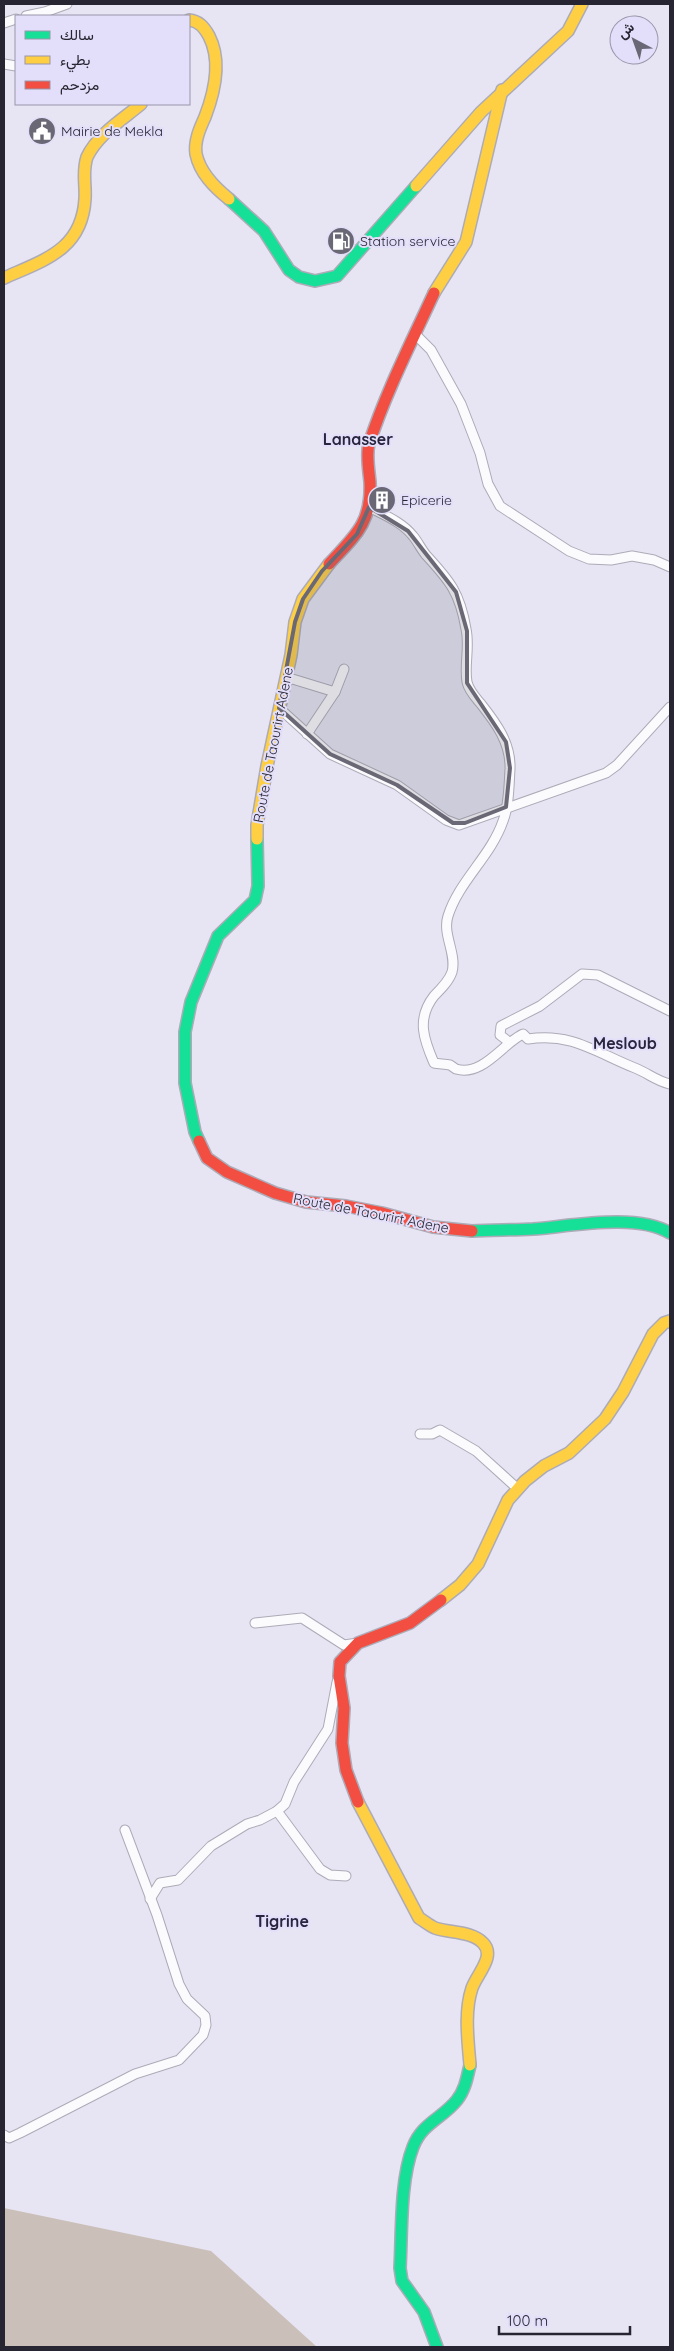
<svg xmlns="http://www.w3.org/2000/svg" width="674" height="2351" viewBox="0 0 674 2351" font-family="Quicksand,Vazirmatn,sans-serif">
	<rect width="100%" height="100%" fill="#e7e5f4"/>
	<polygon fill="#cbc0b9" points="4,2208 211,2251 317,2347 4,2347"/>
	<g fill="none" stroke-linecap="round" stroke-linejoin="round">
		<g stroke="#adabb7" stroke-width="11">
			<g id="street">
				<polyline points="26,16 45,12 67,4"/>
				<polyline points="4,23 16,19"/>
				<polyline points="4,64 16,66"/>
				<polyline points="415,334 431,350 461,404 480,453 488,484 500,506 569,551 589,559 611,560 632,556 654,560 670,567"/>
				<path d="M369 507C384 515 402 522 413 536 418 542 421 549 426 555 450 581 460 593 466 629 470 647 464 665 467 682 469 691 476 698 481 704 496 723 511 743 510 769 509 785 509 806 503 821 491 856 459 881 448 916 442 934 457 954 452 972 449 981 441 989 434 996 416 1019 424 1040 434 1063 439 1064 445 1064 450 1065 452 1066 454 1068 456 1069 483 1077 503 1043 523 1034L528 1039C571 1032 597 1053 635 1068 648 1073 656 1081 670 1084"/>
				<polyline points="286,677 335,692 344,669"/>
				<polyline points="279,708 330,754 397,785 446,820 459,825 606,773 617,765 670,707"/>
				<polyline points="307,734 335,692"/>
				<polyline points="509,1042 500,1035 501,1026 540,1006 582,974 598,975 670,1011"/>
				<polyline points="420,1434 432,1434 440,1430 476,1451 518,1489"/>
				<polyline points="255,1623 302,1618 344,1645 358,1643"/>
				<polyline points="277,1811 320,1869 330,1875 346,1876"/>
				<polyline points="150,1899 160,1883 178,1880 211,1846 247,1824 260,1820 277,1811 285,1804 294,1782 328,1729 337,1682"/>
				<polyline points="4,2135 9,2138 20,2133 135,2074 179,2060 203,2035 206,2025 205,2016 187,1999 179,1984 157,1915 125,1830"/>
			</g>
		</g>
		<g stroke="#adabb7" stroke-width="14">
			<g id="fast">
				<polyline points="229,199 264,231 289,270 299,277 315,281 337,276 416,186"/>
				<polyline points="199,1141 195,1132 185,1083 185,1032 191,1002 218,936 255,900 258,886 257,839"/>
				<path d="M472 1231C492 1230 513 1230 533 1229 572 1226 636 1213 670 1233"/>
				<path d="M437 2347 424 2312 402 2281 400 2268C402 2232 400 2180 413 2147 422 2123 443 2118 457 2100 465 2090 467 2078 470 2065"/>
			</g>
		</g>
		<g stroke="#adabb7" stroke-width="14">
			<g id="slow">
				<path d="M189 20C199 21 204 27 209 36 222 61 215 91 205 117 200 128 194 141 196 154 200 173 214 187 229 199"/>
				<polyline points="416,186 481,112 568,31 582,4"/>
				<path d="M4 278C44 260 82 250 85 199 86 185 82 171 87 157 98 134 122 120 141 104"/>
				<polyline points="434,293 466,242 502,90"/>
				<polyline points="257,839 257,825 267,766 291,655 295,622 303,599 329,564"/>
				<polyline points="441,1600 460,1585 478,1564 508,1500 525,1481 544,1466 569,1453 605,1419 623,1392 653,1334 664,1323 670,1321"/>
				<path d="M358 1802 419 1918C424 1921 430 1926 435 1928 449 1933 472 1931 483 1943 496 1956 477 1974 472 1988 464 2012 468 2040 470 2065"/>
			</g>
		</g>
		<g stroke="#adabb7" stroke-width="14">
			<g id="jam">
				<path d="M329 564C355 536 372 523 370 482 369 471 366 455 369 444 386 392 411 343 434 293"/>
				<polyline points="199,1141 207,1158 227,1172 275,1193 306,1202 346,1206 382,1213 433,1227 472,1231"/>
				<polyline points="358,1802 346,1770 342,1743 344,1708 339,1676 340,1662 358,1643 410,1623 441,1600"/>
			</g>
		</g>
		<use href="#street" stroke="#fbfbfd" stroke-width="9"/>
		<use href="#fast" stroke="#16e098" stroke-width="11"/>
		<use href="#slow" stroke="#ffcf43" stroke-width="11"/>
		<use href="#jam" stroke="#f24e42" stroke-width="11"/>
	</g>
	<path fill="#6b6876" fill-opacity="0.2" stroke="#6b6876" stroke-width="4" stroke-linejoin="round" d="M369 507 408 531 456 592 467 631V683L506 742 510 768 506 807 465 823H453L397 785 330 754 279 708 295 622 303 599 322 571 357 534Z"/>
	<defs>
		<g id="civic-disc" transform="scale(1.4375)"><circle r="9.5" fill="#6b6876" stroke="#e3dffa"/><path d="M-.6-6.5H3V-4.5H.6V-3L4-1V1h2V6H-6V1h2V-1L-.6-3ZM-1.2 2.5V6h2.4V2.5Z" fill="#fff"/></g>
		<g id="fuel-disc" transform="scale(1.4375)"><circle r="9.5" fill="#6b6876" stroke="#e3dffa"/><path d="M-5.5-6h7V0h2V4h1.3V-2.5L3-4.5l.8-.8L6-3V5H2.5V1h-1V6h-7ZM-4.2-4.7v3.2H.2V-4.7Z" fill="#fff"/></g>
		<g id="building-disc" transform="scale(1.4375)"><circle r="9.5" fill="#6b6876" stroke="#e3dffa"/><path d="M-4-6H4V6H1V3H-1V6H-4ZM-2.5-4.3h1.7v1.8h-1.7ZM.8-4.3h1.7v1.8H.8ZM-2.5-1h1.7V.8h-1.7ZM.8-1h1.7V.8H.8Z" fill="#fff"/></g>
	</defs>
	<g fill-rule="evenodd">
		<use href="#civic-disc" x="42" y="131"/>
		<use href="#fuel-disc" x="341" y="241"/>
		<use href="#building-disc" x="382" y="500"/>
	</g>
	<g text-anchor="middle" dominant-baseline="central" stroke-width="4" stroke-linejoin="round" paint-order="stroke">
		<g font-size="14" fill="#282532" stroke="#e3dffa" text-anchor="start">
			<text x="61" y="131">Mairie de Mekla</text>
			<text x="360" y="241">Station service</text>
			<text x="401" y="500">Epicerie</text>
		</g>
		<g font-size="14" fill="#282532" stroke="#e3dffa">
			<text transform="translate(273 745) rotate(-79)">Route de Taourirt Adene</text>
			<text transform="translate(371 1213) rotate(11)">Route de Taourirt Adene</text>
		</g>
		<g font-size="16" font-weight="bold" fill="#2a253e" stroke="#e3dffa">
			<text x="358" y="439">Lanasser</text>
			<text x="625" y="1043">Mesloub</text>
			<text x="282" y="1921">Tigrine</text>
		</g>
	</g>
	<rect width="674" height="2351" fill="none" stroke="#282532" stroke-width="10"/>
	<rect x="15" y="15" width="175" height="90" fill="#e3dffa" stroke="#9895aa"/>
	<rect x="25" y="31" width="25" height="8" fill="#16e098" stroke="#9895aa"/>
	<text x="60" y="40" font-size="15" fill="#282532">سالك</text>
	<rect x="25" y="56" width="25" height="8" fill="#ffcf43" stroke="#9895aa"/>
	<text x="60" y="65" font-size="15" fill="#282532">بطيء</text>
	<rect x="25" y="81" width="25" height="8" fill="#f24e42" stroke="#9895aa"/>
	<text x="60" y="90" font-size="15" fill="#282532">مزدحم</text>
	<g transform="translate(634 40) rotate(319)"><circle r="24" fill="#e3dffa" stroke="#9895aa"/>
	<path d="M0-4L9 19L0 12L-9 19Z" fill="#6b6876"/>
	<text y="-8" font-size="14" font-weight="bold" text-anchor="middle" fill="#282532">ش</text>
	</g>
	<path d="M499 2326v8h131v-8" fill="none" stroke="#282532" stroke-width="2.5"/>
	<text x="507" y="2326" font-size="15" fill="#282532" stroke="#e3dffa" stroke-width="4" paint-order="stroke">100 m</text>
</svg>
